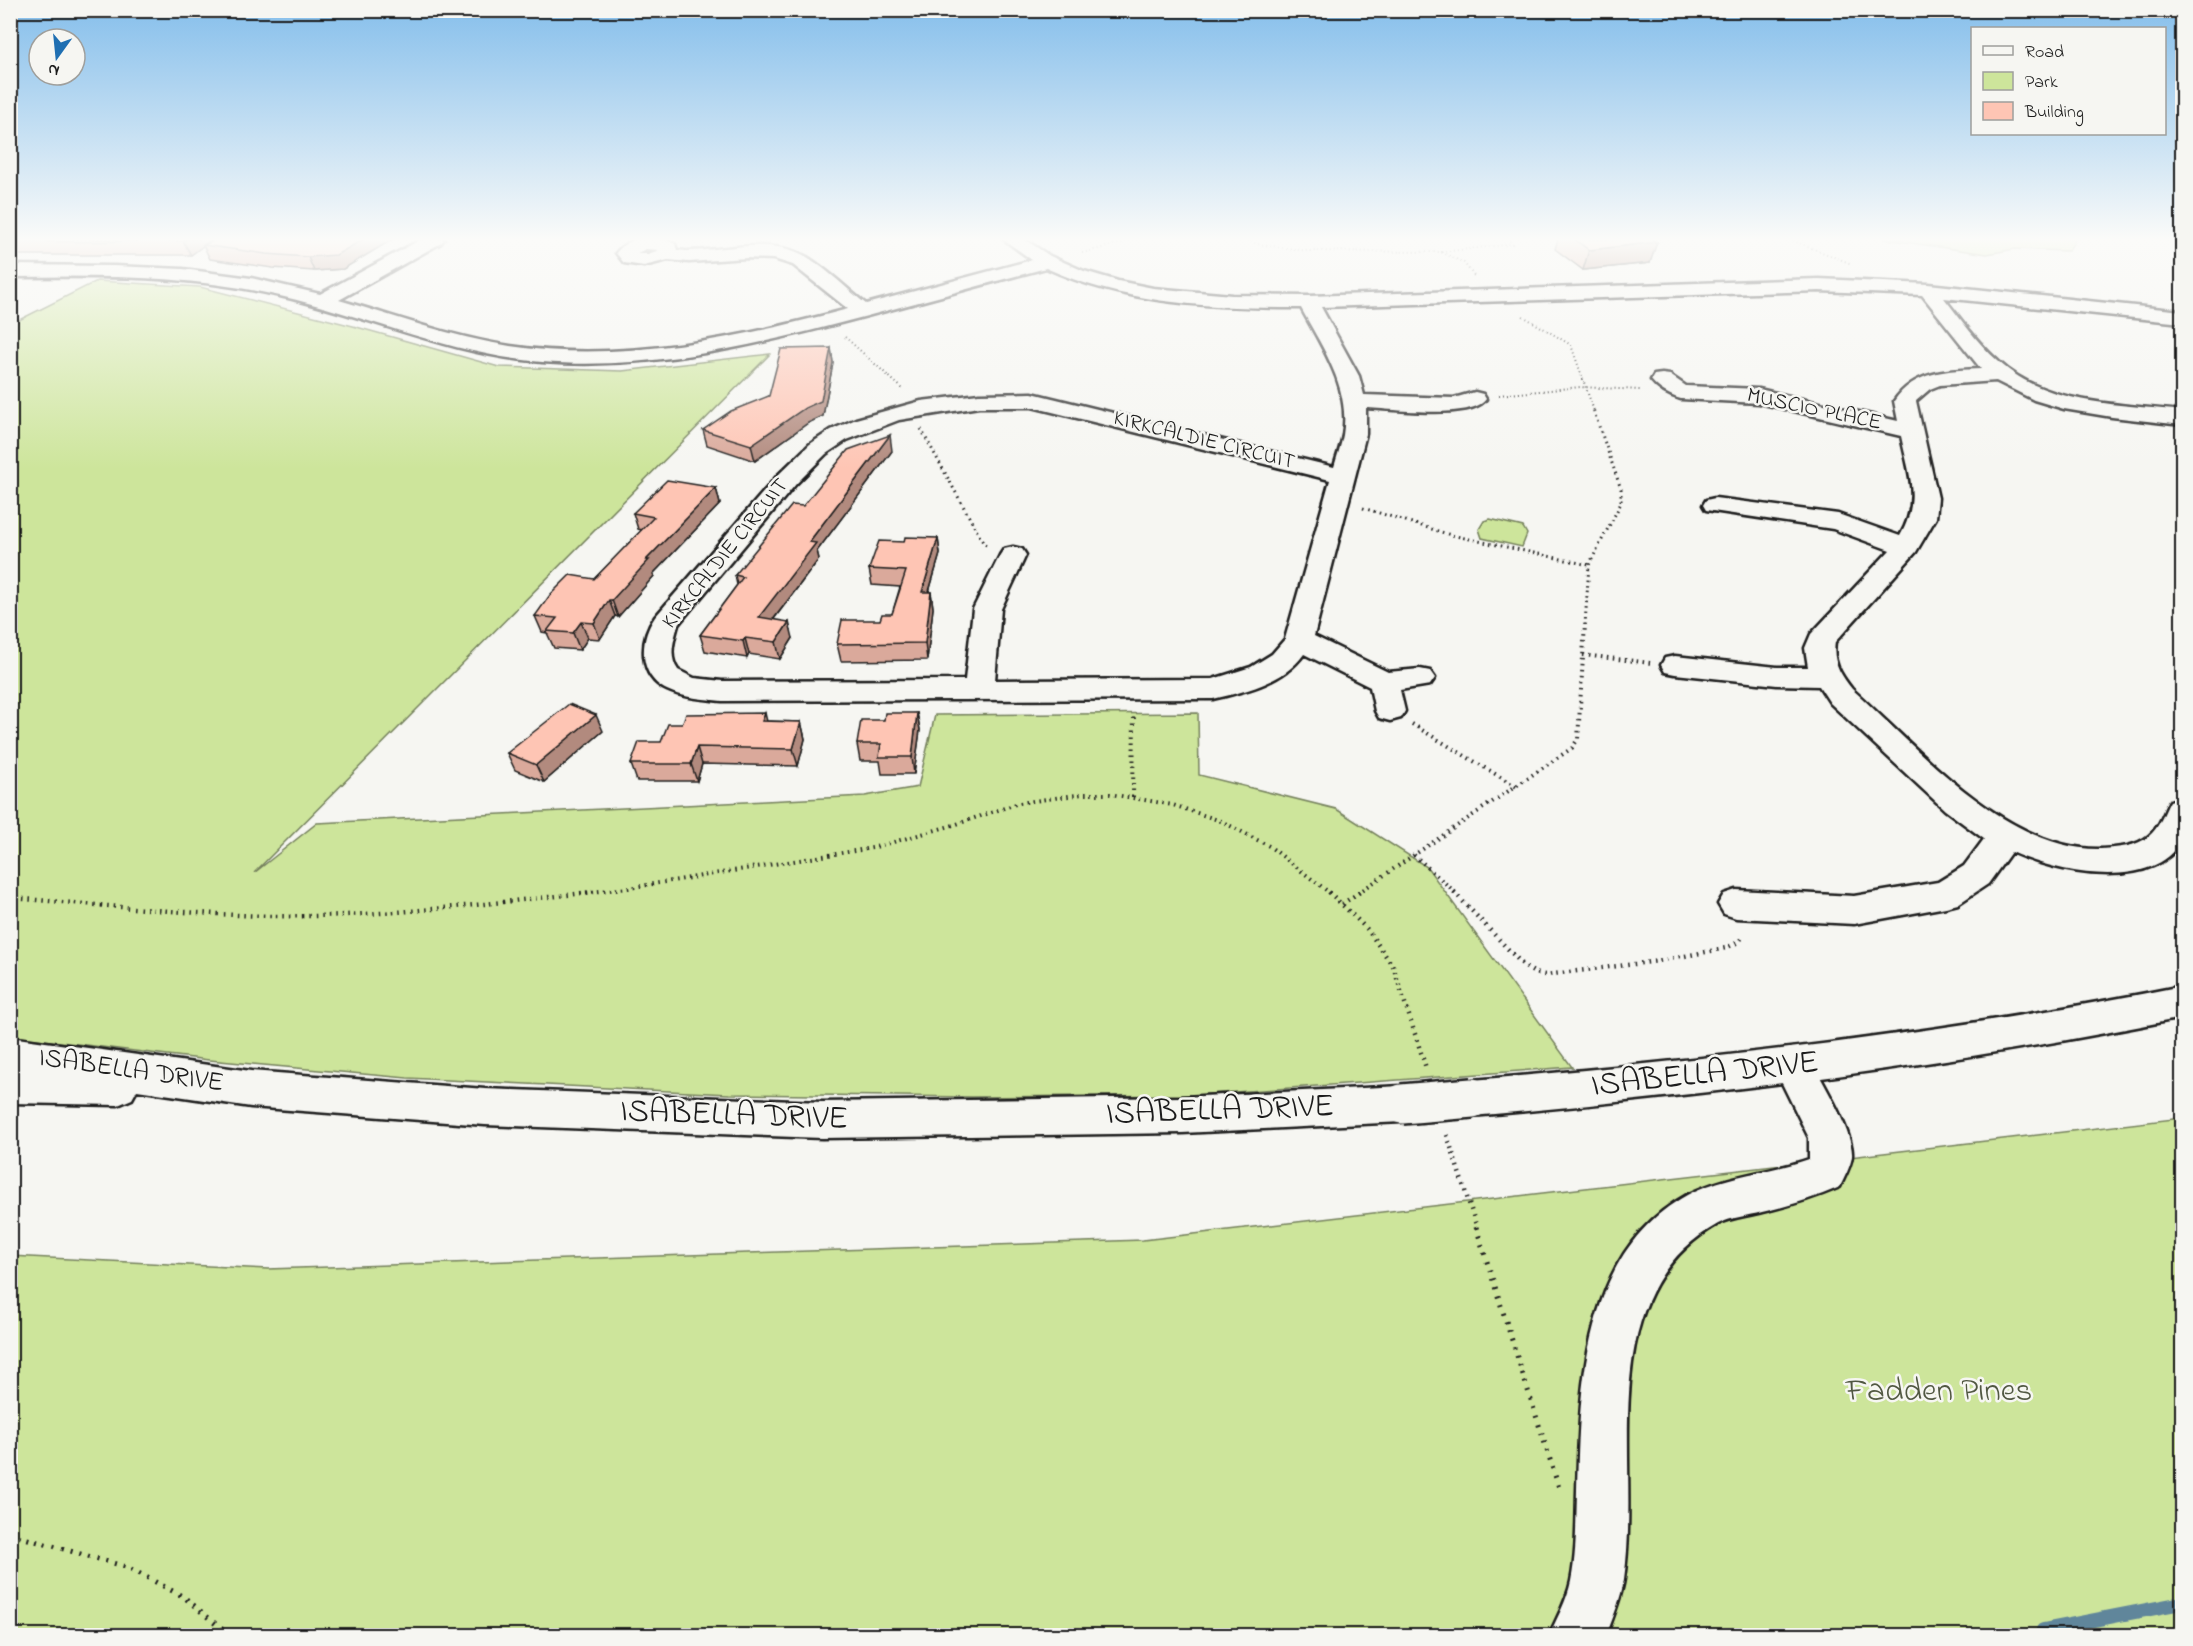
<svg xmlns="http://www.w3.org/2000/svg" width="2193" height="1646" viewBox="0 0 2193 1646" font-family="'Indie Flower',sans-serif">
	<rect width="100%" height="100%" fill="#f6f6f2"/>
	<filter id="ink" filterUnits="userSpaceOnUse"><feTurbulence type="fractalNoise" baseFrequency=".0167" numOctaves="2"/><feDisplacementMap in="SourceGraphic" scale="12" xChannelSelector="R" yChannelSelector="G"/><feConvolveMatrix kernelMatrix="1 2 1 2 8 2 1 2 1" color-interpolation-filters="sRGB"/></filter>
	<g filter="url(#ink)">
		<g fill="#cde59b" stroke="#74805c" stroke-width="1.5">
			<polygon points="1884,239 2076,239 2068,251 2015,249 1987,254"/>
			<polygon points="97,281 200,287 353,326 499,367 622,371 770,354 254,873 317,823 865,796 918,787 935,715 1198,713 1199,775 1336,809 1427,867 1572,1067 1195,1095 972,1097 729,1094 407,1078 209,1060 11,1036 11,324"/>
			<polygon points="1490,519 1523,527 1527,534 1522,547 1482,538 1479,529 1484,521"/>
			<polygon points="2182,1118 2182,1635 11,1635 10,1256 268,1269 1143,1240"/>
		</g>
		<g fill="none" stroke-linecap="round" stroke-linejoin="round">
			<polyline stroke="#60869b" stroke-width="14" points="2043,1630 2182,1603"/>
			<g stroke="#1c1c1c" stroke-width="5">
				<g id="minor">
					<path d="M422 239H444L441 243 339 300C395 316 452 337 510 346 623 363 739 338 848 309L793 265 774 259 746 258 689 262 668 260 644 266 624 263 616 253C629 235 657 235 675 244L677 250 686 251C725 251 771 236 807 257 828 270 847 289 866 304L1032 260 1003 239H1024L1050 256 1084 271 1118 281 1153 288 1232 295 1308 296 1819 279 1928 284 2182 311V323L1944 298C1961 319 1977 343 1998 361 2046 406 2121 404 2182 411V425L2112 417 2064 409 2034 400 1996 381 1940 385 1930 389 1916 401 1938 498 1936 518 1916 552 1835 642C1832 661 1840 674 1852 689 1918 748 2006 851 2101 849 2118 848 2136 847 2149 836 2160 827 2164 812 2170 801L2182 797V841C2151 893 2057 873 2011 852L1988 884 1958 904 1946 907 1854 924 1736 918 1724 914 1718 904 1724 894 1736 890 1854 896 1938 882 1964 866 1984 839 1945 810 1830 703 1819 686 1777 685 1675 674 1665 672 1661 665 1665 658 1675 656 1777 667H1808L1805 648 1811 634 1890 550 1833 529 1706 510 1703 505 1706 500 1715 498 1838 514 1900 536C1921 499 1909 475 1901 436L1759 403 1681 399C1670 396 1658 389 1651 380L1654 375 1662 374 1670 375 1686 386 1759 389 1898 421 1894 401C1914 371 1948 370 1981 369L1922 295 1819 291 1321 307 1359 376 1364 395 1454 398 1475 392 1483 394 1486 399C1472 420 1391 409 1366 408V434L1314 636 1388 672 1420 669 1430 671 1435 678 1430 685 1400 690 1405 711 1401 718 1390 721 1379 718 1375 711 1370 687 1304 654C1283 683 1246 691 1213 699L722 701C704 699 684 698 667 690 638 676 639 640 655 617L779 474 810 444 831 430 856 419 921 401 979 394 1032 393 1334 467C1337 456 1341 446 1343 435 1351 388 1322 347 1301 308 1214 308 1127 305 1046 268 986 284 927 300 867 316 762 344 652 371 542 362 451 355 368 316 280 296 192 275 101 276 10 277V265L114 266 183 269 251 278 320 294ZM646 249 659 250 648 254H635ZM979 407H1032L1330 480 1285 639 1272 654 1251 667 1213 679 995 680 1001 609 1026 555 1022 549 1013 547 1004 549 1000 555 973 609 965 680 722 681 694 678 678 670C668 656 674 640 678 625L796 484 826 454 847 440 899 420Z"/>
					<path d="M1793 1048 1807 1053C1819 1076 1854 1132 1852 1156 1851 1166 1844 1178 1840 1187 1814 1198 1789 1206 1762 1212 1748 1216 1731 1217 1718 1224 1590 1296 1642 1460 1624 1579 1621 1599 1613 1617 1606 1636H1549C1557 1617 1567 1601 1571 1581 1577 1551 1576 1520 1577 1490 1579 1421 1580 1355 1606 1289 1622 1249 1649 1216 1687 1195 1725 1175 1769 1173 1809 1159V1138L1773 1065 1779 1053Z"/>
				</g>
			</g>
			<g stroke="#1c1c1c" stroke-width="5">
				<g id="major">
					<path d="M2182 986V1018C1947 1066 1711 1095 1472 1116L1458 1111 1452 1098 1458 1085 1472 1080C1711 1060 1947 1033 2182 986Z"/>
					<polygon points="10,1037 251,1071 485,1089 822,1102 1182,1097 1402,1086 1416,1091 1422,1104 1416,1117 1402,1122 1182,1133 822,1138 485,1125 251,1107 137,1090 132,1099 118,1105 10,1103"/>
				</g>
			</g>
			<g stroke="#1c1c1c" stroke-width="2" stroke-dasharray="1 3" stroke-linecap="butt">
				<polyline points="1243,239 1258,244 1308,251 1441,252 1464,263 1474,276"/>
				<polyline points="1789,239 1852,264"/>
				<polyline points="1441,252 1513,244 1508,239"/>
				<polyline points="1082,253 1136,239"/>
				<polyline points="1523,316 1571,345 1594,411"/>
				<polyline points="845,337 904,390"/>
				<polyline points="1499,395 1580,387 1641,390"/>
			</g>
			<g stroke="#1c1c1c" stroke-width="3" stroke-dasharray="1.5 4" stroke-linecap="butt">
				<polyline points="921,429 984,544 990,546"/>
				<polyline points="1363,508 1451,535 1589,565"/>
				<polyline points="1585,625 1589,565 1621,503 1621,489 1593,409"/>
			</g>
			<g stroke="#1c1c1c" stroke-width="4" stroke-dasharray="1.5 4.5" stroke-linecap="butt">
				<polyline points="1583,655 1651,663"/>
				<polyline points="1412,724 1517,787"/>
				<polyline points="1133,797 1134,714"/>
				<polyline points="1414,855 1456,893"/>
				<polyline points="580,893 629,888 872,848 957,824 1019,803 1083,794 1110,794 1173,805 1221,821 1269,846 1330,893"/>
				<polyline points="1358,893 1572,748 1578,739 1585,624"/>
			</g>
			<g stroke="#1c1c1c" stroke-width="4.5" stroke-dasharray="1.5 5" stroke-linecap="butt">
				<polyline points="1329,892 1367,929 1393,966 1426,1068"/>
				<polyline points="1454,892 1525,967 1535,973 1545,975 1659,961 1726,948 1740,941 1743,934"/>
				<path d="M10 898C111 905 213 918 314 916 408 914 501 902 594 892"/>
				<polyline points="1342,904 1360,892"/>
				<polyline points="1447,1135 1477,1228"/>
			</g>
			<g stroke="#1c1c1c" stroke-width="5" stroke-dasharray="2 7" stroke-linecap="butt">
				<polyline points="1476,1227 1560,1491"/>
				<polyline points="10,1534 127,1567 184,1597 230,1636"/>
			</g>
			<use href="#minor" fill="#f6f6f2" fill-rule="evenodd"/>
			<use href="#major" fill="#f6f6f2" fill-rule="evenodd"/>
			<g stroke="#1c1c1c" stroke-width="44" stroke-linecap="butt">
				<polyline id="major-bridge" points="1402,1104 1472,1098"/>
			</g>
			<use href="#major-bridge" stroke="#f6f6f2" stroke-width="39"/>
		</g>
		<g fill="#daa99b" stroke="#1c1c1c" stroke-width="1.5">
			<polygon points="10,239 212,239 191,255 10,255"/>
			<polygon points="393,239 343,269 314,271 273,268 210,259 203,245"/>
			<polygon points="1558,239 1651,239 1650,263 1583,270 1555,249"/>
			<polygon points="831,348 833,363 823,416 808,423 755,461 707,445 703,430 769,396"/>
			<polygon points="892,451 817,551 819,559 774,619 793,638 780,659 749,654 747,658 705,651 700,635 737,585 735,575 803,506"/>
			<polygon points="716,488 720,504 653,574 654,576 618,617 615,616 600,639 588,638 580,650 554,648 547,633 542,632 535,616 594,579 642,530 638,529 633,513"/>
			<polygon points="938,538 940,554 929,592 931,592 933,608 927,660 841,661 837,644 892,614 900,587 872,585 869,569"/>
			<polygon points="917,713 920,730 914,774 882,774 880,761 860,761 857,744 884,720"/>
			<polygon points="767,721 801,722 805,739 798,766 702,764 697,781 637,781 631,764 661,742 682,724"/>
			<polygon points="603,731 544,782 515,770 507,753"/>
		</g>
		<g fill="#b28a7e" stroke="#1c1c1c" stroke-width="1.5">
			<polygon points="187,239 212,239 191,255 183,241"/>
			<polygon points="364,239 393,239 343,269 314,271 308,257"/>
			<polygon points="1657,242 1650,263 1583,270 1589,250"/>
			<polygon points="831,348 833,363 823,416 808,423 755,461 751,445"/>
			<polygon points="890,435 892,451 817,551 819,559 763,633 759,617 809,542"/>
			<polygon points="716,488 720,504 653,574 654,576 618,617 612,600 646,560"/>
			<polygon points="938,538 940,554 924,608 922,592"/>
			<polygon points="931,592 933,608 927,660 925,643"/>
			<polygon points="609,600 615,616 600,639 594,623"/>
			<polygon points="581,622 588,638 580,650 573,633"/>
			<polygon points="789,622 793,638 780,659 776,642"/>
			<polygon points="745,638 749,654 747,658 743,641"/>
			<polygon points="765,713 769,730 762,721"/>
			<polygon points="917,713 920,730 914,774 912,757"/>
			<polygon points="596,715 603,731 544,782 536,765"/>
			<polygon points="801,722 805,739 798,766 793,749"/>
			<polygon points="697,747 702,764 697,781 691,764"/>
		</g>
		<g fill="#fec5b4" stroke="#1c1c1c" stroke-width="1.5">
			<polygon points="10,239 187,239 183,241 10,242"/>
			<polygon points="219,239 364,239 336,255 308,257 266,254 203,245"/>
			<polygon points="1574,239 1651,239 1657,242 1589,250"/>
			<polygon points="831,348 821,401 805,408 751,445 703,430 731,411 769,396 781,349"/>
			<polygon points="890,435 809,542 816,543 759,617 789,622 776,642 745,638 743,641 700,635 743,577 735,575 792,505 803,506 848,450"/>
			<polygon points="667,480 716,488 646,560 649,560 612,600 609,600 594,623 581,622 573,633 547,631 557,618 535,616 550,595 570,575 594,579 654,517 633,513"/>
			<polygon points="905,537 938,538 922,592 931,592 925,643 837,644 842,620 880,620 882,614 892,614 906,571 869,569 879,541 904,542"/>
			<polygon points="569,704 596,715 536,765 507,753"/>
			<polygon points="765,713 762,721 801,722 793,749 697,747 691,764 631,764 639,742 661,742 668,724 682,724 686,714"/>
			<polygon points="885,713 917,713 912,757 879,757 881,744 857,744 861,720 884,720"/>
		</g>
	</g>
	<linearGradient id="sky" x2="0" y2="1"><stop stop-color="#84beeb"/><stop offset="0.51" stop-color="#fbfbf9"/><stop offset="1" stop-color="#fbfbf9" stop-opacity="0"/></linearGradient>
	<rect width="2193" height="469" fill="url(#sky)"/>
	<g text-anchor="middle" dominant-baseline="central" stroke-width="5" stroke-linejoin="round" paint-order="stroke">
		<g font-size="22" fill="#1c1c1c" stroke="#f6f6f2">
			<text transform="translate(1814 410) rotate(12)">MUSCIO PLACE</text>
			<text transform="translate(1204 441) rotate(14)">KIRKCALDIE CIRCUIT</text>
			<text transform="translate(726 554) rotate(-51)">KIRKCALDIE CIRCUIT</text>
		</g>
		<g font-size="27" fill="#1c1c1c" stroke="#f6f6f2">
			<text transform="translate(131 1071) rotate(8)">ISABELLA DRIVE</text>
		</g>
		<g font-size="33" fill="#1c1c1c" stroke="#f6f6f2">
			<text transform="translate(1705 1075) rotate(-6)">ISABELLA DRIVE</text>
			<text transform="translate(1220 1111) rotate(-2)">ISABELLA DRIVE</text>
			<text transform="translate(734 1116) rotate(2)">ISABELLA DRIVE</text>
		</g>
		<g font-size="33" fill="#515842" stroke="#f6f6f2">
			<text x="1939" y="1392">Fadden Pines</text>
		</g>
	</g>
	<rect width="2193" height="1646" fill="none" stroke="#f6f6f2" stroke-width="36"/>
	<rect x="18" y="18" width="2157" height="1610" fill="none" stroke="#1c1c1c" stroke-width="2" filter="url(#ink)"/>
	<rect x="1971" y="27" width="195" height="108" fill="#f6f6f2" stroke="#9f9f9c" stroke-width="1.5"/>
	<rect x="1983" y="46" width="30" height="9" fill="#f6f6f2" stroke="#9f9f9c" stroke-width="1.5"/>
	<text x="2025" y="57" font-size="18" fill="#1c1c1c">Road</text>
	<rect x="1983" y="72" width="30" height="18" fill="#cde59b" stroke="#9f9f9c" stroke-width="1.5"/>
	<text x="2025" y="87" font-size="18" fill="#1c1c1c">Park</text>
	<rect x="1983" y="102" width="30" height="18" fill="#fec5b4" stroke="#9f9f9c" stroke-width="1.5"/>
	<text x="2025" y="117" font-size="18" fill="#1c1c1c">Building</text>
	<g transform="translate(57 57) rotate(195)"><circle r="28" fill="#f6f6f2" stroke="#9f9f9c" stroke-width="1.5"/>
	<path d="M0-4.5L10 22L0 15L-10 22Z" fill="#1f6fb2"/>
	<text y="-9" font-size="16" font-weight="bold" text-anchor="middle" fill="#1c1c1c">N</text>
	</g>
</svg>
